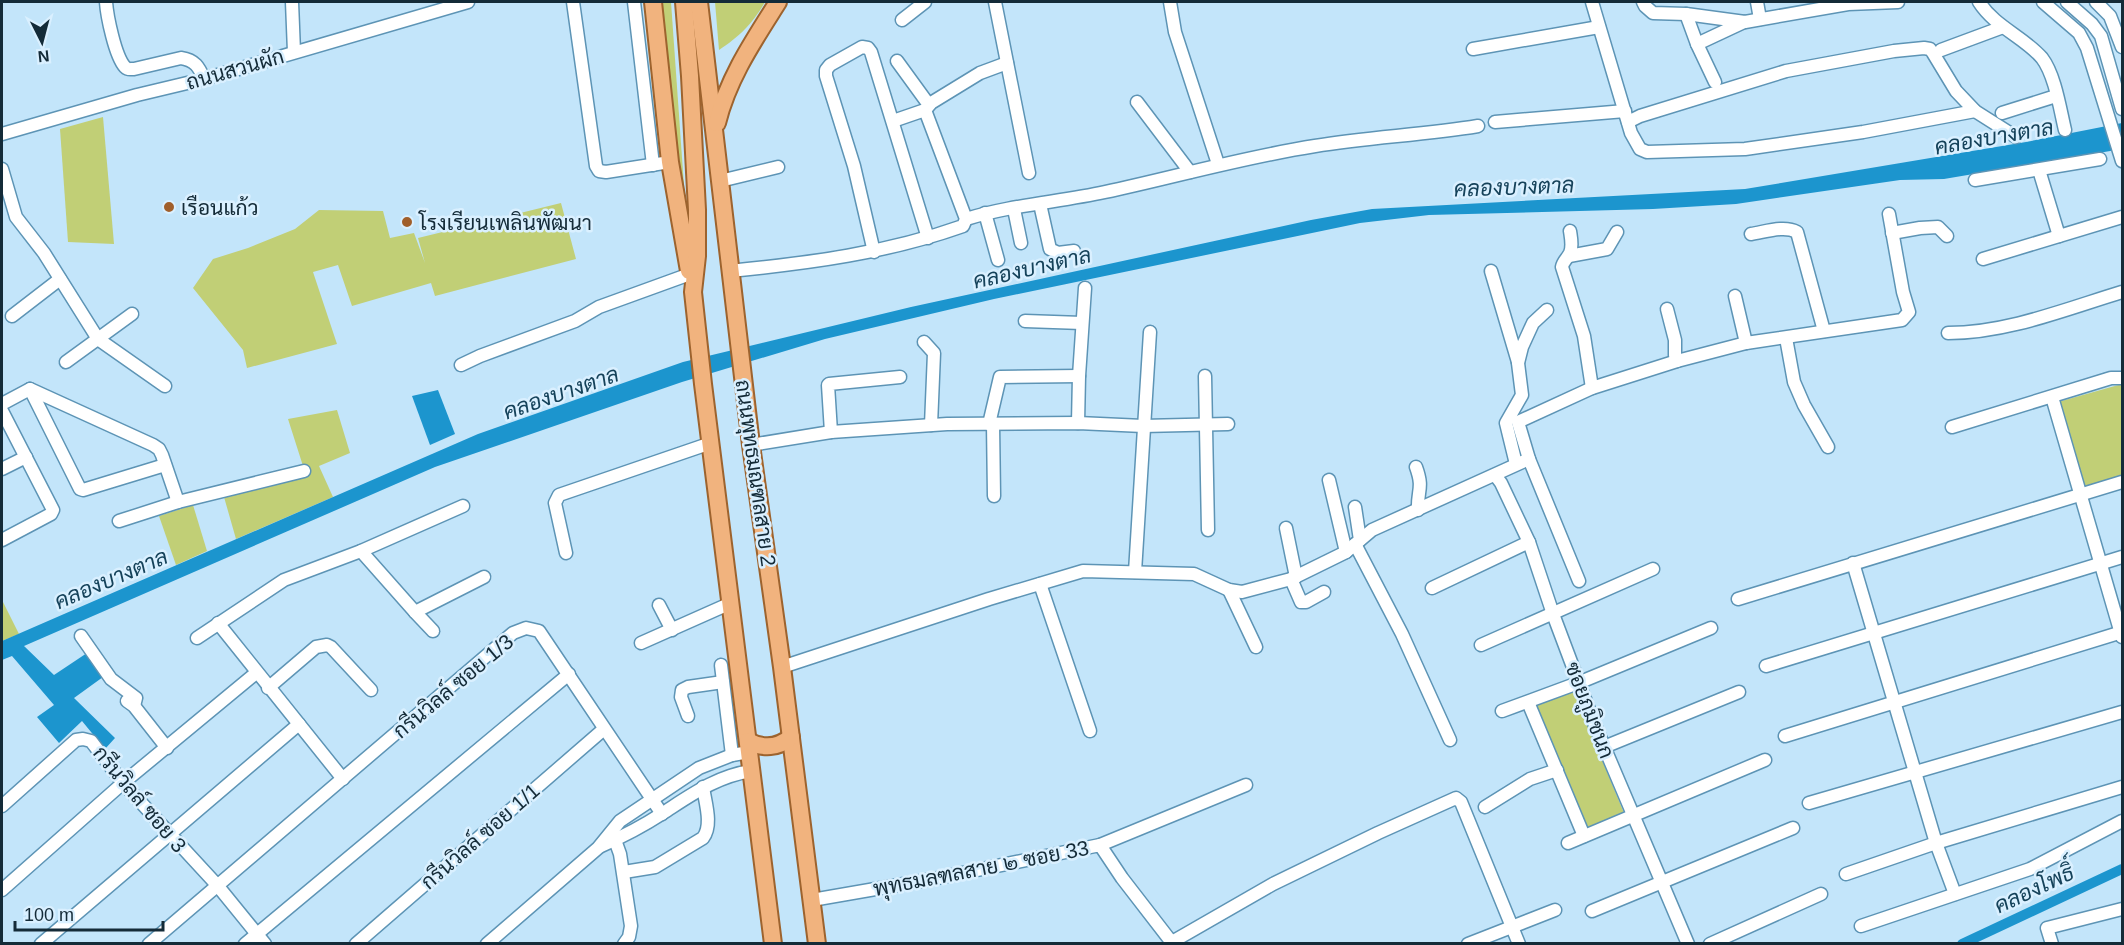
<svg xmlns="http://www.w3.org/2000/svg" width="2124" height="945" viewBox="0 0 2124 945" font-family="Arial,Sarabun,sans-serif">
	<rect width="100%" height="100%" fill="#c3e5fa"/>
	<g fill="#c1cf76">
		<polygon points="658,2 671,2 685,200 681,200"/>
		<path d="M715 2H765C752 24 741 35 719 50Z"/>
		<polygon points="103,117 114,244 68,242 60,129"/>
		<polygon points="561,203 576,259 435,296 431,283 352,306 338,265 313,272 337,344 247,368 243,350 193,288 213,259 248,248 295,229 319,210 383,211 390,238 414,233 425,263 418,238"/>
		<polygon points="2122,384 2122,476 2085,487 2058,402"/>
		<polygon points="337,410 350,453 319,466 333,497 236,539 222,490 303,466 288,419"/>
		<polygon points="193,505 207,551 176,565 159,516"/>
		<polygon points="2,600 19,634 2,641"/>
		<polygon points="1573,690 1624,813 1587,829 1534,706"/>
	</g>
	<g fill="#1c95ce">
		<polygon points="2122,123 2122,149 1944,179 1900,180 1736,204 1653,209 1429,215 1360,223 994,299 825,339 682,382 435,467 24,646 54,675 87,653 103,677 74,698 115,738 105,749 82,721 59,743 37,717 54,705 12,656 2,660 2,641 478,434 683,362 911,307 1311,220 1372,209 1745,189 2026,142"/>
		<polygon points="438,390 455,434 430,445 412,396"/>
	</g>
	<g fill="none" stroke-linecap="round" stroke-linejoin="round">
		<polyline stroke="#1c95ce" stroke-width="10" points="1962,944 2122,869"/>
		<g stroke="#5d94b5" stroke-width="15">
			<g id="minor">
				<path d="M106 2C107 16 115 56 125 67 128 70 129 69 134 69L181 58C195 60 199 67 204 79"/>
				<polyline points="292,2 294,52"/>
				<polyline points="573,2 596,166 599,171 606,172 670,162"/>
				<polyline points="634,2 653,165"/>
				<polyline points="995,2 1029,173"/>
				<polyline points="1170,2 1175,32 1218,164"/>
				<polyline points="1592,2 1631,133 1640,149 1647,152 1745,149 1863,132 1975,111"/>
				<polyline points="1643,2 1645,6 1653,13 1686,14 1745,22 1848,4 1898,2"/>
				<polyline points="1757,2 1760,19"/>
				<path d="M1979 2C1995 27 2024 37 2042 58 2055 75 2060 109 2065 130"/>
				<polyline points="2043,2 2079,33 2087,48 2122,161"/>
				<polyline points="2067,2 2092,24 2101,36 2122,109"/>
				<polyline points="2096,2 2110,16 2122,47"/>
				<polyline points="1686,14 1697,44 1715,82"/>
				<polyline points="902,20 925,2"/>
				<polyline points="1697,44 1744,22"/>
				<polyline points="1473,49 1599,27"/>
				<polyline points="1941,50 2003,27"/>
				<polyline points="897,61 929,105"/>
				<polyline points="1137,102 1190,172"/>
				<polyline points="2002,113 2056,96"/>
				<polyline points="893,121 925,110 931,103 980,73 1007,63"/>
				<polyline points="1495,122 1625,111"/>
				<polyline points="1628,122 1640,116 1786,71 1894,51 1924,48 1930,49 1933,53 1956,91 1975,111 2016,137"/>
				<polyline points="2,134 137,95 204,79 468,2"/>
				<polyline points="2,169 16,217 44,253 98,339 165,386"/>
				<polyline points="2039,170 2059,236"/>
				<polyline points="1975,180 2100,159"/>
				<polyline points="720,181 778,167"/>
				<polyline points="1040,204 1050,249 1058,253 1074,251"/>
				<polyline points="1014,209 1021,243"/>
				<polyline points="985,213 998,260"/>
				<path d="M966 219C1011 205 1059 202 1105 192 1175 177 1244 157 1315 146 1369 137 1424 135 1478 126"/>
				<path d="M1570 231C1571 238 1573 246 1570 253 1567 259 1563 261 1562 267L1584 336 1592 388"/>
				<polyline points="1892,233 1920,228 1938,227 1947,236"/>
				<path d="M1751 234C1765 232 1784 225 1797 232L1824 331"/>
				<polyline points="874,252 854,166 826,76 826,70 830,65 862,47 868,48 871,52 928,238"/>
				<polyline points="1569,256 1607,249 1617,232"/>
				<polyline points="1983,259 2122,217"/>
				<path d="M730 271C810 263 887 253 963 226L966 219 925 110"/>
				<polyline points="1491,271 1518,362"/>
				<polyline points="1735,296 1746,343"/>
				<polyline points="1667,309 1675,340 1675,355 1677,361"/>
				<polyline points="12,316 60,279"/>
				<polyline points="1025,321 1082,323"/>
				<path d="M1948 333C2007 333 2066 309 2122 292"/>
				<polyline points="1786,338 1794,382 1804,405 1828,447"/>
				<polyline points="924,342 934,353 931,425"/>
				<polyline points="66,362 132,314"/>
				<polyline points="461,365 480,356 575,321 599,307 690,274"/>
				<polyline points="1205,376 1208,530"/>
				<polyline points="30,389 80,489 83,490 165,465"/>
				<polyline points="2052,397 2122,637"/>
				<polyline points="2,404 30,389 153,445 159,449 162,455 178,502"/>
				<polyline points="2,411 53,510 51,514 2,540"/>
				<polyline points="1078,423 1079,376 1085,288"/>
				<polyline points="989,424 1000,377 1079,376"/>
				<polyline points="993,424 994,496"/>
				<polyline points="1952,427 2111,378 2122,378"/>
				<polyline points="831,432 828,385 829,384 900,377"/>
				<polyline points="751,445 831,432 947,424 1078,423 1143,426 1228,424"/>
				<polyline points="1529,459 1579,581"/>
				<polyline points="1516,464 1506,423 1522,395 1518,363 1522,347 1533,323 1547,310"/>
				<path d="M1416 467C1424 489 1417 490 1418 510"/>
				<polyline points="2,469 26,457"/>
				<polyline points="1495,475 1501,483 1529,542 1553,614 1594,723 1688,944"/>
				<polyline points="1329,480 1346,552"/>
				<polyline points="1355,507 1360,540"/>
				<polyline points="119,521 178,502 304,471"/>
				<polyline points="1286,528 1296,577"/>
				<polyline points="1355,544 1402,634 1450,740"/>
				<polyline points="361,551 415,612 484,577"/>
				<polyline points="566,553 555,503 559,495 711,443"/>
				<polyline points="1853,563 1936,843 1955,894"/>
				<polyline points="1135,572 1150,332"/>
				<polyline points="1291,579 1301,602 1306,602 1324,592"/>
				<polyline points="1040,584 1090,731"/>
				<polyline points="1432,588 1529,542"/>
				<polyline points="1229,590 1256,647"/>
				<polyline points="1738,599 2122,482"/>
				<polyline points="659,605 672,630"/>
				<polyline points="415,612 433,631"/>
				<polyline points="218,623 343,779"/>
				<polyline points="81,636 111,679 136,698 134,706"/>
				<polyline points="197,638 284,580 361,551 463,506"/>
				<polyline points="641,643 731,603"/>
				<polyline points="1481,645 1653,569"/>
				<polyline points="721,665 732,755"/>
				<polyline points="1766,666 2122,557"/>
				<polyline points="782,667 989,599 1083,571 1194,574 1229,590 1242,592 1291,579 1346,552 1372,530 1529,459 1518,422 1592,388 1677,361 1746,343 1902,320 1909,312 1903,292 1889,214"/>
				<polyline points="268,688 316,647 327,645 331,647 371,690"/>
				<polyline points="127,701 134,706 167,748"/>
				<polyline points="1528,702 1584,836"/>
				<polyline points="1502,711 1578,683 1711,628"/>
				<polyline points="688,716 681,697 682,690 688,687 723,682"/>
				<polyline points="1785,736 2122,632"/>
				<polyline points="1604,747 1739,692"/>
				<polyline points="1809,803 2122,712"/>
				<polyline points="2,806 76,740 83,739 91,741 123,783 217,885 265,944"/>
				<polyline points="1485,807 1530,779 1557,770"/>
				<polyline points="615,840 620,854 631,926 629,937 624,944"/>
				<polyline points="1568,843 1765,760"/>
				<polyline points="1100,845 1246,785"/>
				<path d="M601 846C622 837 643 826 663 813 691 795 717 776 751 771"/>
				<path d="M624 872 655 867 703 838C713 825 705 802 703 787"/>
				<polyline points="1846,874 1936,843 2122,787"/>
				<polyline points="2,890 123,783 256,673"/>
				<polyline points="812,900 933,879 1100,845 1122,878 1173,944"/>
				<polyline points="1592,911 1793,828"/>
				<polyline points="1861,926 2030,869 2122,821"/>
				<polyline points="1172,942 1273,884 1378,833 1456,798 1461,802 1519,944"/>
				<polyline points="41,944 299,724"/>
				<polyline points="149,944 513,633 526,628 539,631 662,814"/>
				<polyline points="245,944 569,674"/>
				<polyline points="356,944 604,729"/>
				<polyline points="487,944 598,848 620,821 699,768 732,755 749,752"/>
				<polyline points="1468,944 1555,910"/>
				<polyline points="1710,944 1821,894"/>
				<polyline points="2052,944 2047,928 2122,909"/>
			</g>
		</g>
		<g stroke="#9d632e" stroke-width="20">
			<g id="major">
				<polyline points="653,2 670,162 689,271"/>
				<polyline points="684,2 690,76 697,210 697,256 693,292 703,384 773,944"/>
				<polyline points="699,2 751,445 782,667 817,944"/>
				<path d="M717 123C728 78 754 40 778 2"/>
				<path d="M748 741C763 749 778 748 791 737"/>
			</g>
		</g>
		<use href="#minor" stroke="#fff" stroke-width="12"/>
		<use href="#major" stroke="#f1b37e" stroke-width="16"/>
	</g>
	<g fill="#a05f2b" stroke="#daf0ff" stroke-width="2">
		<circle cx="169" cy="207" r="6"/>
		<circle cx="407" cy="222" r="6"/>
	</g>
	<g text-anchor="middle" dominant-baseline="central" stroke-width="5" stroke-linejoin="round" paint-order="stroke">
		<g font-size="21" fill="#142b38" stroke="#daf0ff">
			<text transform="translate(235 69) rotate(-16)">ถนนสวนผัก</text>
			<text transform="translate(756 473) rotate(82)">ถนนพุทธมณฑลสาย 2</text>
			<text transform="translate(453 686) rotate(-40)">กรีนวิลล์ ซอย 1/3</text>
			<text transform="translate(1590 710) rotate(69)">ซอยภูมิชนก</text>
			<text transform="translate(140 799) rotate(50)">กรีนวิลล์ ซอย 3</text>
			<text transform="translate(480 836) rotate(-41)">กรีนวิลล์ ซอย 1/1</text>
			<text transform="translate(981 868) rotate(-11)">พุทธมลฑลสาย ๒ ซอย 33</text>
		</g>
		<g font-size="21" fill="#142b38" stroke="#daf0ff" text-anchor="start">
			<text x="181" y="207">เรือนแก้ว</text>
			<text x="419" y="222">โรงเรียนเพลินพัฒนา</text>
		</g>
		<g font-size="22" font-style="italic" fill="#15425a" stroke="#daf0ff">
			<text transform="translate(1994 137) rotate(-10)">คลองบางตาล</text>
			<text transform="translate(1514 187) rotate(-2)">คลองบางตาล</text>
			<text transform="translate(1032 268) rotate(-13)">คลองบางตาล</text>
			<text transform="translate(561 393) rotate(-19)">คลองบางตาล</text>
			<text transform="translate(111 579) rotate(-23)">คลองบางตาล</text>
			<text transform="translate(2034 889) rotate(-25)">คลองโพธิ์</text>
		</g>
	</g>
	<rect width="2124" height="945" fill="none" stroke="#142b38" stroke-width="6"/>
	<g transform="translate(42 42) rotate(174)" stroke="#daf0ff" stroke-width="4.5" paint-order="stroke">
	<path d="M0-4.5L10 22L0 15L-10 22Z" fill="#142b38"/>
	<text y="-9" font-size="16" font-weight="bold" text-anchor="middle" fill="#142b38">N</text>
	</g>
	<path d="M15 921v9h148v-9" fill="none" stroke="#142b38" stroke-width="3"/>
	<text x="24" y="921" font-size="18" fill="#142b38" stroke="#daf0ff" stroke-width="4.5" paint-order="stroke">100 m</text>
</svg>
